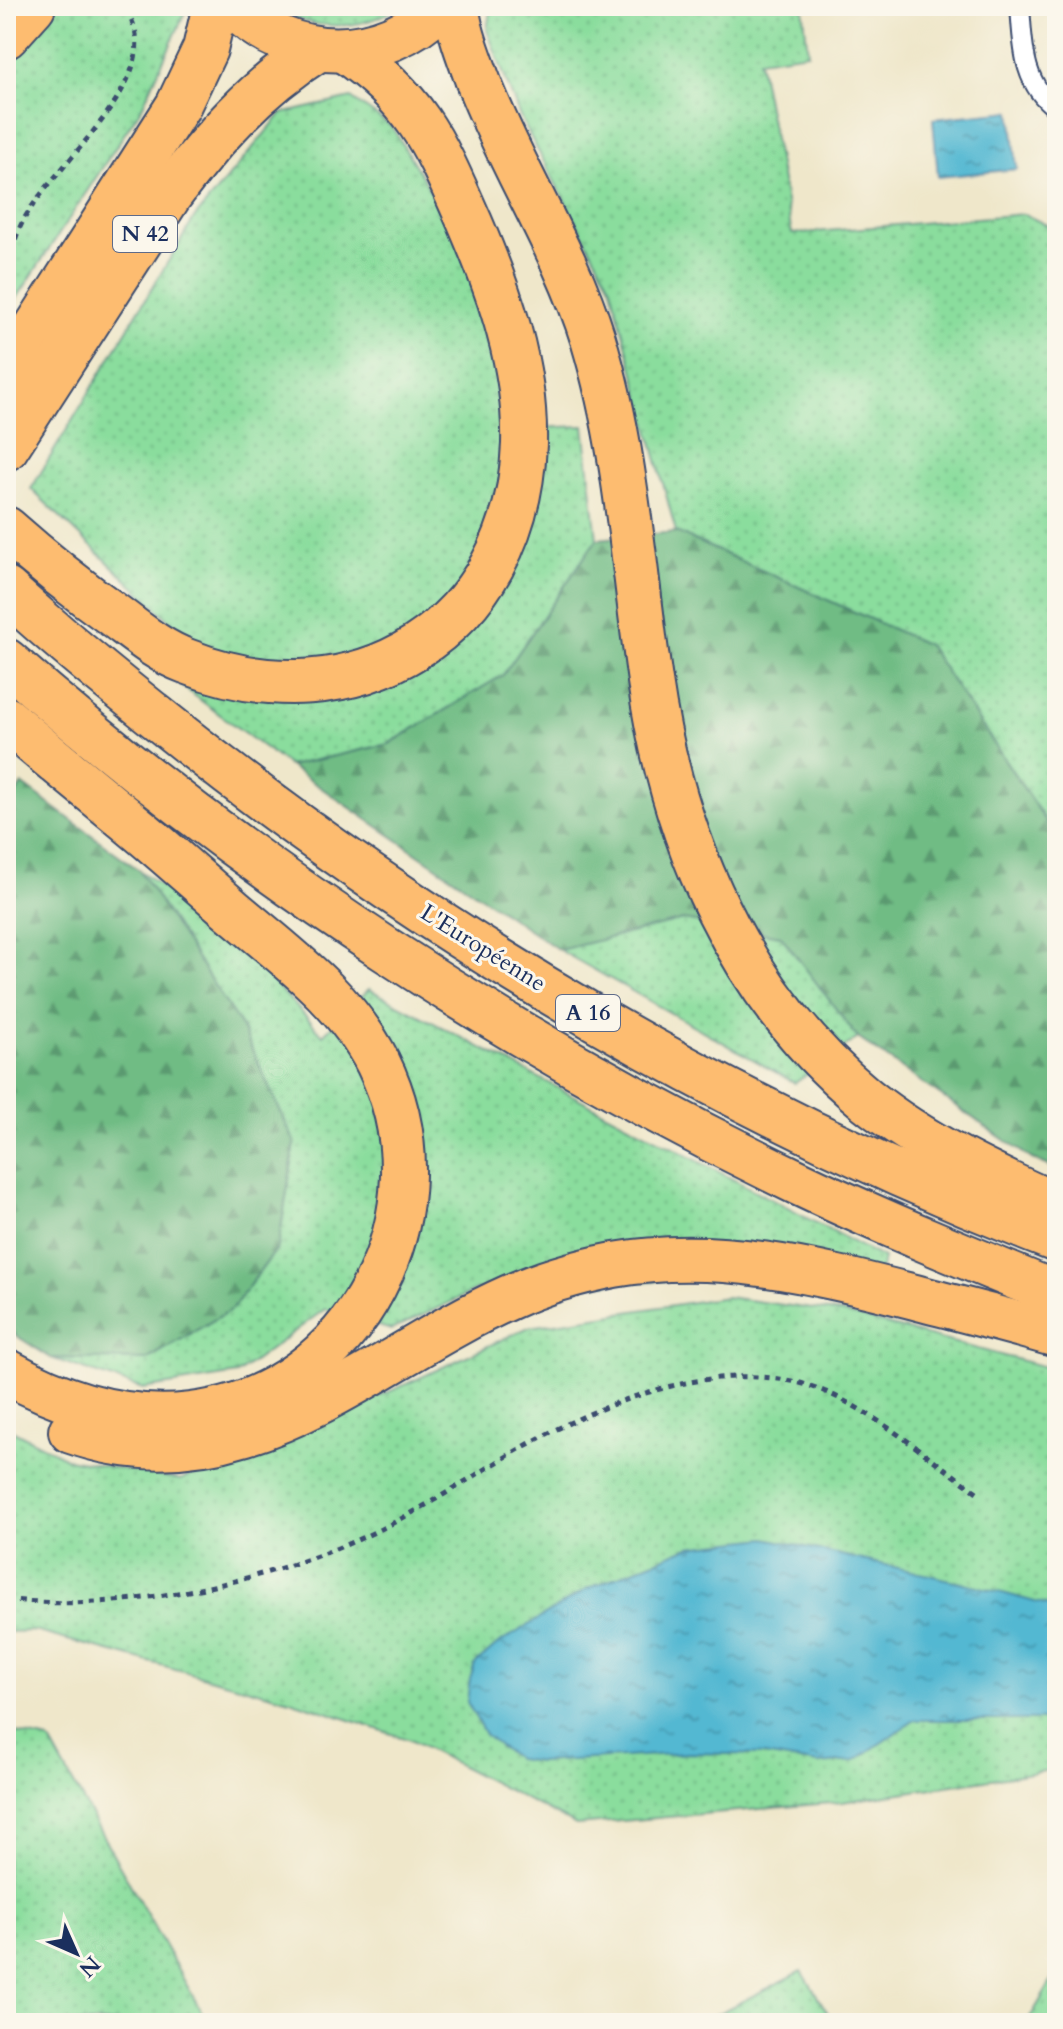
<svg xmlns="http://www.w3.org/2000/svg" width="1063" height="2029" viewBox="0 0 1063 2029" font-family="Cardo,serif">
	<defs>
		<pattern id="grass-dots" width="8" height="8" patternUnits="userSpaceOnUse" patternTransform="scale(2)"><rect width="8" height="8" fill="#8add9d"/><path d="M2 2h.1M6 6h.1" fill="none" stroke="#76be8a" stroke-width="1.8" stroke-linecap="round"/></pattern>
		<pattern id="forest-firs" width="22" height="20" patternUnits="userSpaceOnUse" patternTransform="scale(2)"><rect width="22" height="20" fill="#6fbc84"/><path d="M5 1l3.5 6h-7zM16 11l3.5 6h-7z" fill="#5a996f"/></pattern>
		<pattern id="water-ripples" width="26" height="14" patternUnits="userSpaceOnUse" patternTransform="scale(2)"><rect width="26" height="14" fill="#53b8d2"/><path d="M2 4q2-2 4 0t4 0M15 11q2-2 4 0t4 0" fill="none" stroke="#4496ae"/></pattern>
	</defs>
	<rect width="100%" height="100%" fill="#fbf7ec"/>
	<filter id="ink" filterUnits="userSpaceOnUse"><feTurbulence type="fractalNoise" baseFrequency=".0125" numOctaves="2"/><feDisplacementMap in="SourceGraphic" scale="16" xChannelSelector="R" yChannelSelector="G"/><feConvolveMatrix kernelMatrix="1 2 1 2 8 2 1 2 1" color-interpolation-filters="sRGB"/></filter>
	<filter id="wash" filterUnits="userSpaceOnUse"><feTurbulence type="fractalNoise" baseFrequency=".006" numOctaves="4" result="noise"/><feDisplacementMap in="SourceGraphic" scale="32" xChannelSelector="R" yChannelSelector="G"/><feGaussianBlur stdDeviation="1.8" result="paint"/><feColorMatrix in="noise" values="0 0 0 0 0 0 0 0 0 0 0 0 0 0 0 0 0 1.4 0 .05"/><feComposite in="paint" operator="in"/></filter>
	<g filter="url(#wash)">
		<rect width="100%" height="100%" fill="#efe7ca"/>
		<g fill="url(#grass-dots)" stroke="#52867e" stroke-width="2">
			<polygon points="6,6 185,6 186,11 142,107 6,315"/>
			<path d="M271 6H401C360 32 312 32 271 6Z"/>
			<polygon points="491,6 803,6 808,53 759,60 792,234 1024,214 1053,228 1057,244 1057,838 928,645 676,532 611,287 520,117 487,30"/>
			<polygon points="351,98 392,127 429,188 481,287 504,388 506,429 584,426 597,539 503,675 388,744 289,766 180,685 168,619 31,489 195,217 281,114"/>
			<polygon points="139,870 236,942 323,1035 369,989 883,1258 881,1269 476,1290 391,1330 325,1309 237,1374 143,1389 51,1358 147,1360 232,1309 278,1247 295,1143 242,1028"/>
			<polygon points="683,920 782,936 858,1038 795,1083 559,950"/>
			<polygon points="726,1297 842,1313 1057,1370 1057,1769 842,1802 576,1825 410,1740 287,1699 34,1631 6,1632 6,1427 68,1459 180,1480 398,1388 529,1327"/>
			<polygon points="6,1731 49,1740 208,2023 6,2023"/>
			<polygon points="802,1971 834,2023 699,2023"/>
			<polygon points="1057,1972 1057,2023 1027,2023"/>
		</g>
		<g fill="url(#forest-firs)" stroke="#457671" stroke-width="2">
			<polygon points="676,532 928,645 1057,838 1057,1169 1032,1159 858,1038 781,936 683,920 559,950 289,766 389,744 503,675 597,539"/>
			<polygon points="22,784 139,870 242,1028 295,1143 278,1247 232,1309 146,1360 51,1358 6,1329 6,809"/>
		</g>
		<g fill="url(#water-ripples)" stroke="#377498" stroke-width="2">
			<polygon points="1011,111 1017,169 938,177 933,119"/>
			<polygon points="766,1538 977,1586 1057,1608 1057,1720 915,1720 854,1761 818,1764 764,1755 691,1753 539,1762 517,1759 486,1736 467,1702 470,1679 475,1664 498,1644 587,1589 689,1547"/>
		</g>
	</g>
	<g filter="url(#ink)">
		<g fill="none" stroke-linecap="round" stroke-linejoin="round">
			<g stroke="#3b4b6e" stroke-width="22">
				<path id="service" d="M1020 6C1023 45 1022 84 1057 109"/>
			</g>
			<g stroke="#3b4b6e" stroke-width="48">
				<g id="primary">
					<path d="M234 6C292 65 382 63 440 6"/>
					<polyline points="6,375 178,106 205,49 215,6"/>
					<path d="M6 448 169 196C212 138 256 88 318 49"/>
				</g>
			</g>
			<g stroke="#3b4b6e" stroke-width="48">
				<g id="motorway">
					<path d="M457 6C458 30 470 58 478 81 512 169 565 249 593 339 627 451 633 567 650 681 673 840 739 995 866 1099 922 1144 992 1177 1057 1206"/>
					<polyline points="6,36 33,6"/>
					<path d="M6 529C41 560 77 589 115 616 138 633 159 651 186 661 356 728 517 629 524 444 526 367 500 293 470 223 435 144 418 100 344 50"/>
					<path d="M6 590C59 639 116 685 173 730 439 942 739 1117 1057 1240"/>
					<path d="M6 661C244 870 516 1047 801 1184 885 1224 971 1259 1057 1294"/>
					<path d="M6 719C47 755 90 789 132 824 166 852 199 882 233 911 286 956 346 999 378 1063 451 1210 357 1395 191 1415 125 1423 63 1403 6 1371"/>
					<path d="M71 1431C243 1492 364 1362 510 1297 543 1282 578 1272 614 1265 716 1247 813 1271 911 1296 960 1309 1009 1321 1057 1335"/>
				</g>
			</g>
			<g stroke="#3b4b6e" stroke-width="5" stroke-dasharray="6 6" stroke-linecap="butt">
				<path d="M6 274C11 256 14 238 23 221 49 172 146 94 136 35 135 25 129 15 125 6"/>
				<path d="M6 1599C119 1614 263 1583 366 1536 431 1507 488 1464 551 1432 624 1395 714 1364 796 1382 855 1395 927 1457 977 1492"/>
			</g>
			<use href="#service" stroke="#fff" stroke-width="18"/>
			<use href="#primary" stroke="#fdbc70" stroke-width="44"/>
			<use href="#motorway" stroke="#fdbc70" stroke-width="44"/>
		</g>
	</g>
	<g text-anchor="middle" dominant-baseline="central" stroke-width="6" stroke-linejoin="round" paint-order="stroke">
		<g fill="#fbf7ec" stroke="#5e6b89" stroke-width="2">
			<rect x="113" y="216" width="64" height="36" rx="6"/>
			<rect x="556" y="995" width="64" height="36" rx="6"/>
		</g>
		<g font-size="22" font-weight="bold" fill="#1b2f5e">
			<text x="145" y="234">N 42</text>
			<text x="588" y="1013">A 16</text>
		</g>
		<g font-size="24" fill="#1b2f5e" stroke="#fbf7ec">
			<text transform="translate(483 948) rotate(32)">L'Européenne</text>
		</g>
	</g>
	<rect width="1063" height="2029" fill="none" stroke="#fbf7ec" stroke-width="32"/>
	<g transform="translate(76 1953) rotate(135)" stroke="#fbf7ec" stroke-width="6" paint-order="stroke">
	<path d="M0-6L14 30L0 20L-14 30Z" fill="#1b2f5e"/>
	<text y="-12" font-size="22" font-weight="bold" text-anchor="middle" fill="#1b2f5e">N</text>
	</g>
</svg>
